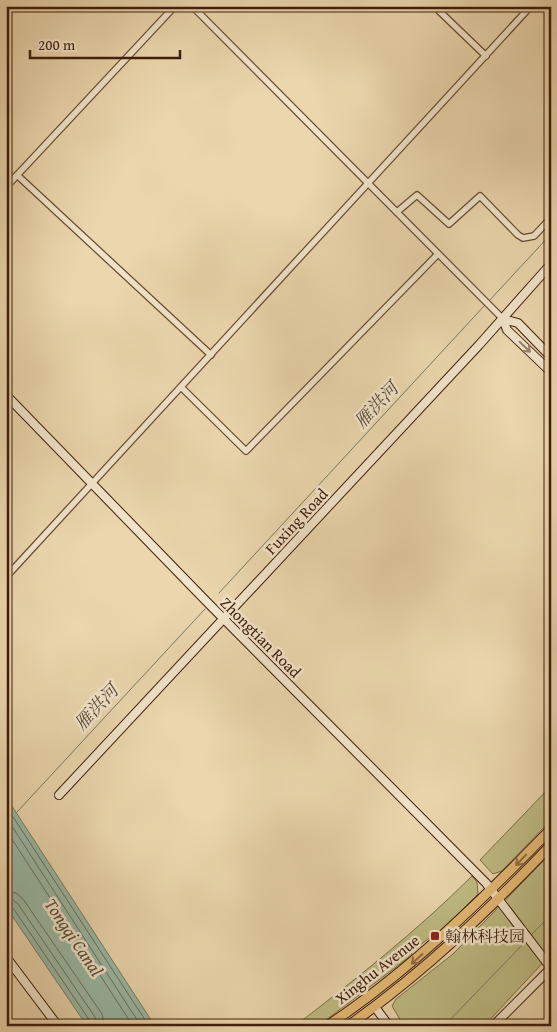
<svg xmlns="http://www.w3.org/2000/svg" width="557" height="1032" viewBox="0 0 557 1032" font-family="'Gentium Book Plus','Noto Serif SC',serif">
	<rect width="100%" height="100%" fill="#ebd6ad"/>
	<filter id="stains"><feTurbulence type="fractalNoise" baseFrequency=".004" numOctaves="4"/><feColorMatrix values="0 0 0 0 .2 0 0 0 0 .09 0 0 0 0 .02 0 0 0 .5 -.17"/></filter>
	<radialGradient id="worn" r=".72"><stop offset=".6" stop-color="#630" stop-opacity="0"/><stop offset="1" stop-color="#630" stop-opacity=".3"/></radialGradient>
	<g fill="#bfbc84" stroke="#7e6d48">
		<polygon points="551,786 551,820 502,871 493,874 480,860"/>
		<polygon points="551,853 551,954 484,1026 404,1026 392,1006 396,999 453,954"/>
		<path d="M472 876 477 882 478 894 434 938 432 936 411 952 412 955 318 1026H295C356 979 417 931 472 876Z"/>
	</g>
	<polygon fill="#99b9a6" stroke="#757b69" points="6,797 155,1026 87,1026 6,907"/>
	<g fill="none" stroke-linecap="round" stroke-linejoin="round">
		<g stroke="#6c6c5a" stroke-width="1">
			<polyline points="6,806 149,1026"/>
			<polyline points="6,817 141,1026"/>
			<polyline points="6,830 133,1026"/>
			<polyline points="6,892 16,893 23,899 102,1014 105,1026"/>
			<polyline points="6,899 13,900 18,904 95,1017 97,1026"/>
			<polyline points="6,905 13,908 90,1021 91,1026"/>
		</g>
		<g stroke="#757b69" stroke-width="1">
			<polyline points="488,302 551,234"/>
			<polyline points="219,593 485,305"/>
			<polyline points="17,812 205,609"/>
			<polyline points="531,935 551,915"/>
			<polyline points="444,1026 527,940"/>
		</g>
		<g stroke="#694c35" stroke-width="8">
			<g id="street">
				<polyline points="192,6 503,319"/>
				<polyline points="434,6 486,56"/>
				<polyline points="17,175 211,355"/>
				<polyline points="6,187 175,6"/>
				<polyline points="397,212 417,195 449,224 480,196 518,235 523,238 534,236 551,218"/>
				<polyline points="182,388 246,451 437,255"/>
				<polyline points="6,577 531,6"/>
			</g>
		</g>
		<g stroke="#3e1e0d" stroke-width="10">
			<g id="secondary">
				<polyline points="503,319 507,330 551,372"/>
				<polyline points="503,319 518,323 551,357"/>
				<polyline points="6,395 207,602 486,883 551,968"/>
				<polyline points="59,795 479,345 551,264"/>
				<polyline points="6,957 58,1026"/>
				<polyline points="375,1007 389,1026"/>
				<polyline points="493,1026 551,968"/>
			</g>
		</g>
		<g stroke="#3e1e0d" stroke-width="11">
			<g id="primary">
				<path d="M327 1026C411 970 481 901 551 829"/>
				<path d="M348 1026C423 973 488 911 551 845"/>
			</g>
		</g>
		<use href="#street" stroke="#f2e4ca" stroke-width="5.5"/>
		<use href="#secondary" stroke="#f2e4ca" stroke-width="8"/>
		<use href="#primary" stroke="#e6bb76" stroke-width="9"/>
	</g>
	<defs><path id="oneway-shaft" d="M-6 0H5M1.5-3L5.5 0L1.5 3" fill="none" stroke-width="1.6" stroke-linecap="round" stroke-linejoin="round" transform="scale(1.25)"/></defs>
	<use stroke="#98816c" href="#oneway-shaft" transform="translate(525 347) rotate(44)"/>
	<g stroke="#926c42">
		<use href="#oneway-shaft" transform="translate(521 860) rotate(134)"/>
		<use href="#oneway-shaft" transform="translate(417 959) rotate(138)"/>
	</g>
	<rect fill="#8f2418" stroke="#f2e4ca" stroke-width="2" x="430" y="931" width="10" height="10" rx="2.5"/>
	<g text-anchor="middle" dominant-baseline="central" stroke-width="5" stroke-linejoin="round" paint-order="stroke">
		<g font-size="16" fill="#3e1e0d" stroke="#f2e4ca">
			<text transform="translate(296 521) rotate(-47)">Fuxing Road</text>
			<text transform="translate(261 637) rotate(45)">Zhongtian Road</text>
			<text transform="translate(377 969) rotate(-38)">Xinghu Avenue</text>
		</g>
		<g font-size="16" fill="#3e1e0d" stroke="#f2e4ca" text-anchor="start">
			<text x="445" y="936">翰林科技园</text>
		</g>
		<g font-size="18" font-style="italic" fill="#594c3b" stroke="#f2e4ca">
			<text transform="translate(376 405) rotate(-47)">雁洪河</text>
			<text transform="translate(96 707) rotate(-47)">雁洪河</text>
			<text transform="translate(74 937) rotate(56)">Tongqi Canal</text>
		</g>
	</g>
	<rect width="557" height="1032" fill="none" stroke="#ebd6ad" stroke-width="25"/>
	<rect x="8" y="8" width="542" height="1017" fill="none" stroke="#3e1e0d" stroke-width="2.5"/>
	<rect x="12" y="12" width="532" height="1007" fill="none" stroke="#3e1e0d"/>
	<path d="M30 50v8h150v-8" fill="none" stroke="#3e1e0d" stroke-width="2.5"/>
	<text x="38" y="50" font-size="15" fill="#3e1e0d" stroke="#f2e4ca" stroke-width="4" paint-order="stroke">200 m</text>
	<rect width="100%" height="100%" filter="url(#stains)"/>
	<rect width="100%" height="100%" fill="url(#worn)"/>
</svg>
